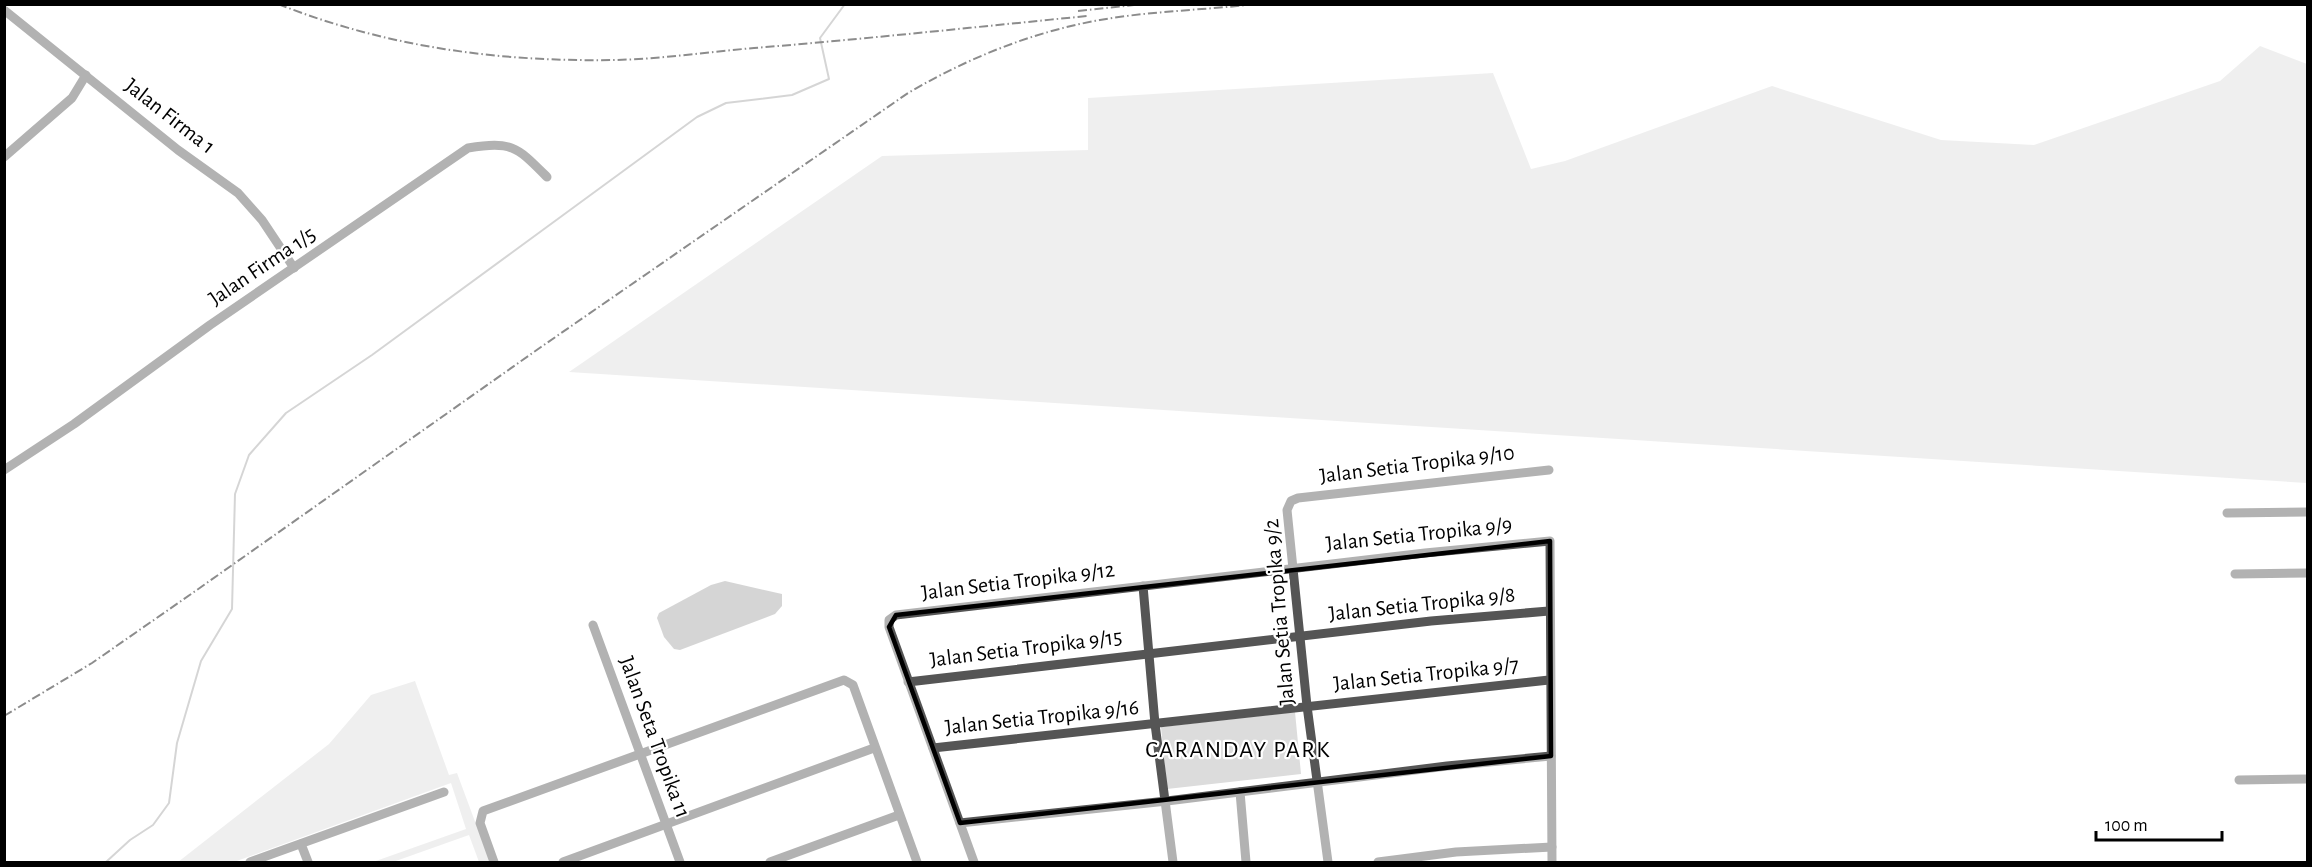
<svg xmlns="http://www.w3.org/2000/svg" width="2312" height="867" viewBox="0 0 2312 867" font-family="'Alegreya Sans',sans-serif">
	<rect width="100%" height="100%" fill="#fff"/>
	<g fill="#dcdcdc">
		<polygon points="2260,46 2307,64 2307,483 569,372 882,156 1088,150 1088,98 1493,73 1531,169 1565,161 1772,86 1941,140 2034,145 2220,81"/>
		<polygon points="415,681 449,775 457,773 490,862 479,862 469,835 393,862 373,862 466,829 451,783 234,862 178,862 329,744 371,695"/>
		<polygon points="1295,712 1301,774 1167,789 1161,727"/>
	</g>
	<polygon fill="#a3a3a3" points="725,581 782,594 782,606 775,614 680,650 674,649 664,637 657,618 659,613 711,585"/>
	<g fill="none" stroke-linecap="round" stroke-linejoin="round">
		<polyline stroke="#a3a3a3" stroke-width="2" points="106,862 130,840 153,825 169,803 177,743 201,661 232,609 235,494 249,455 286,413 372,355 697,117 726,103 792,95 829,79 820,38 845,4"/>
		<g stroke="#555" stroke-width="9">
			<polyline points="4,10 178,150 238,193 262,220 294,268"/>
			<polyline points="4,157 72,98 86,75"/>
			<path d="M4 470 74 424 210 325 468 148C513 141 517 147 547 177"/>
			<polyline points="2227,513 2308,512"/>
			<polyline points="2235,574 2308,573"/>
			<polyline points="1143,586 1155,724 1173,862"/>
			<polyline points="593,625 680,862"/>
			<polyline points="908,682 1431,621 1549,611"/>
			<polyline points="933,748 1549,680"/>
			<polyline points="2239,780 2308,779"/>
			<polyline points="1240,792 1246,862"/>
			<polyline points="960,823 1167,801 1447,766 1551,756"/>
			<polyline points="301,844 308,862"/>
			<polyline points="250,862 444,792"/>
			<polyline points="494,862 480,823 483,811 844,680 853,685 917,862"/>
			<polyline points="563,862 874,748"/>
			<polyline points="770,862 899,815"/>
			<polyline points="974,862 889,627 889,620 896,615 1425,553 1550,541 1552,862"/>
			<polyline points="1328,862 1307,706 1287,510 1291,501 1298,498 1549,470"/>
			<polyline points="1378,862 1456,852 1552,847"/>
		</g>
		<g stroke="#000" stroke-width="2" stroke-dasharray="9 3 1.5 3" stroke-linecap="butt">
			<path d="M278 4C387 47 498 62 614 60 661 59 708 52 754 48 865 39 976 27 1087 16"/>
			<polyline points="1078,11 1144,4"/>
			<path d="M4 716 92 663 194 592 541 347 908 93C968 58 1032 32 1100 20 1151 11 1205 10 1256 4"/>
		</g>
	</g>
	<path d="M0 0H2312V867H0ZM1550 541 1551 756 960 823 889 627 896 615Z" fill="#fff" fill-opacity=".55" fill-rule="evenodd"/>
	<path fill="none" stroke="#000" stroke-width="4.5" stroke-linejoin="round" d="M1550 541 1551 756 960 823 889 627 896 615Z"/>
	<g text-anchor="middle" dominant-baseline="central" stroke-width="4.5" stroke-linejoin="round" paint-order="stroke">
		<g font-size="22" fill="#000" stroke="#fff">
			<text transform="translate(170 116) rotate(38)">Jalan Firma 1</text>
			<text transform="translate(262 266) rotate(-34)">Jalan Firma 1/5</text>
			<text transform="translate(1417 464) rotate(-7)">Jalan Setia Tropika 9/10</text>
			<text transform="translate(1419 534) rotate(-6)">Jalan Setia Tropika 9/9</text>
			<text transform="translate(1018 581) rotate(-7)">Jalan Setia Tropika 9/12</text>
			<text transform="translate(1422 604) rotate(-6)">Jalan Setia Tropika 9/8</text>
			<text transform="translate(1279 612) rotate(-95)">Jalan Setia Tropika 9/2</text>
			<text transform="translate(1026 648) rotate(-7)">Jalan Setia Tropika 9/15</text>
			<text transform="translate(1426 674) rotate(-6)">Jalan Setia Tropika 9/7</text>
			<text transform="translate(1042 717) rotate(-6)">Jalan Setia Tropika 9/16</text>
			<text transform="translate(655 737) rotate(70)">Jalan Seta Tropika 11</text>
		</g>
		<g font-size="24" letter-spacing="1.5" fill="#000" stroke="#fff">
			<text x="1238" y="750">CARANDAY PARK</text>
		</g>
	</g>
	<rect width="2312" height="867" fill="none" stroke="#000000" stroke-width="12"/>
	<path d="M2096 831v9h126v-9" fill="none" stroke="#000000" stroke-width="3"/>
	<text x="2105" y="831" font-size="18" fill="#000000" stroke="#ffffff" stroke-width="4.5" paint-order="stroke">100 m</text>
</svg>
